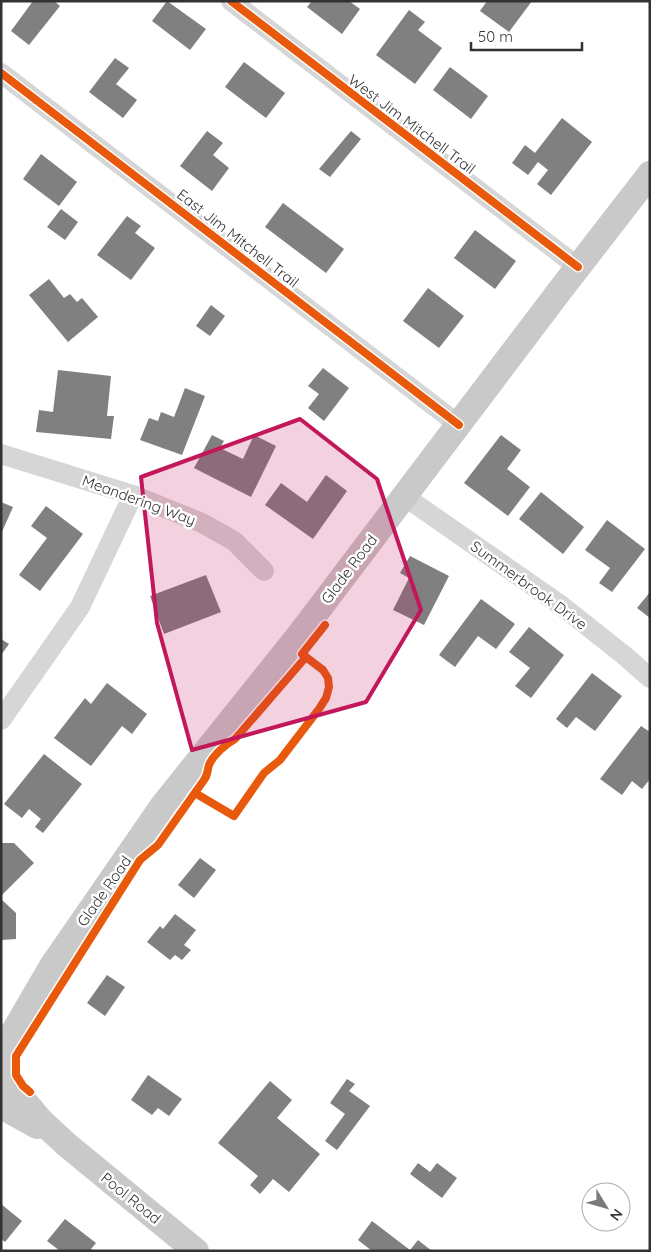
<svg xmlns="http://www.w3.org/2000/svg" width="651" height="1252" viewBox="0 0 651 1252" font-family="Quicksand,sans-serif">
	<rect width="100%" height="100%" fill="#fff"/>
	<g fill="#808080">
		<polygon points="33,1 54,1 60,6 29,45 11,31"/>
		<polygon points="167,1 206,29 190,50 152,21"/>
		<polygon points="312,1 349,1 360,9 342,34 307,7"/>
		<polygon points="487,1 532,1 509,32 480,11"/>
		<polygon points="409,10 425,22 418,30 442,48 415,84 376,55"/>
		<polygon points="115,58 129,68 116,84 137,100 123,118 89,92"/>
		<polygon points="244,62 285,93 266,118 225,87"/>
		<polygon points="450,67 488,96 471,119 433,90"/>
		<polygon points="562,118 592,142 551,195 537,184 548,170 538,162 528,175 512,163 525,145 535,153"/>
		<polygon points="207,131 223,143 213,155 229,168 212,191 180,166"/>
		<polygon points="351,131 361,139 330,177 319,169"/>
		<polygon points="41,154 77,182 59,206 23,179"/>
		<polygon points="283,203 344,249 326,273 265,227"/>
		<polygon points="61,209 78,222 65,240 47,227"/>
		<polygon points="127,216 141,226 135,233 155,248 131,280 97,255"/>
		<polygon points="475,230 516,261 495,289 454,258"/>
		<polygon points="49,279 64,298 70,294 77,302 82,298 98,317 68,342 29,295"/>
		<polygon points="428,288 464,316 439,348 403,321"/>
		<polygon points="211,305 225,316 210,336 196,326"/>
		<polygon points="323,368 349,388 324,421 308,408 319,394 308,386"/>
		<polygon points="58,370 111,376 107,416 114,416 111,439 36,432 39,410 53,412"/>
		<polygon points="185,388 205,396 182,455 140,440 149,418 158,421 161,412 174,417"/>
		<polygon points="212,435 224,441 220,448 243,459 254,435 276,446 251,497 194,468"/>
		<polygon points="501,435 521,450 507,469 530,487 508,516 464,483"/>
		<polygon points="326,475 347,491 313,539 265,505 281,483 307,502"/>
		<polygon points="541,492 584,527 563,554 519,519"/>
		<polygon points="1,502 13,507 1,534"/>
		<polygon points="46,506 83,534 40,591 19,575 47,538 31,526"/>
		<polygon points="607,520 645,549 612,592 599,583 610,568 585,550"/>
		<polygon points="410,556 449,576 424,625 393,610 409,578 400,573"/>
		<polygon points="206,575 221,612 164,634 150,596"/>
		<polygon points="650,592 650,618 637,608"/>
		<polygon points="481,599 515,624 496,649 478,636 455,667 439,655"/>
		<polygon points="529,627 564,655 531,698 515,686 530,668 509,652"/>
		<polygon points="1,639 9,644 1,655"/>
		<polygon points="592,673 622,696 595,731 576,717 567,728 556,719"/>
		<polygon points="107,683 147,714 132,734 122,726 91,766 54,738 85,698 91,704"/>
		<polygon points="641,726 650,732 650,779 642,789 632,781 622,795 600,779"/>
		<polygon points="44,754 82,784 43,833 35,827 41,819 29,809 22,818 4,804"/>
		<polygon points="1,843 14,843 34,863 1,896"/>
		<polygon points="200,858 216,870 194,898 178,885"/>
		<polygon points="1,899 16,913 16,939 1,940"/>
		<polygon points="175,914 196,930 184,945 191,950 182,960 175,955 170,960 147,942 160,926 163,929"/>
		<polygon points="107,975 125,987 105,1016 87,1003"/>
		<polygon points="148,1075 182,1099 169,1116 158,1108 152,1115 131,1100"/>
		<polygon points="347,1079 355,1084 349,1091 370,1106 337,1150 325,1141 345,1114 330,1103"/>
		<polygon points="270,1081 292,1100 277,1118 320,1154 289,1192 273,1179 260,1194 250,1185 258,1176 218,1143"/>
		<polygon points="418,1163 430,1172 437,1163 457,1178 442,1198 410,1174"/>
		<polygon points="1,1204 22,1221 5,1242 1,1239"/>
		<polygon points="65,1219 96,1243 91,1249 94,1251 60,1251 47,1241"/>
		<polygon points="372,1221 410,1250 418,1240 432,1251 372,1251 358,1240"/>
	</g>
	<g fill="none" stroke-linecap="round" stroke-linejoin="round">
		<g stroke="#d6d6d6" stroke-width="20">
			<polyline points="231,1 578,267"/>
			<polyline points="1,73 459,425"/>
			<polyline points="1,454 133,495 202,523 234,541 264,571"/>
			<polyline points="404,496 562,606 625,656 650,678"/>
			<polyline points="1,720 80,607 133,495"/>
		</g>
		<g stroke="#c9c9c9" stroke-width="26">
			<polyline points="4,1065 7,1047 13,1033 52,966 164,804 300,634 561,289 650,174"/>
			<polyline points="4,1077 41,1121 67,1145 196,1251"/>
			<polyline points="1,1106 37,1126"/>
		</g>
		<g stroke="#fff" stroke-width="11">
			<g id="cycleway">
				<polyline points="231,1 578,267"/>
				<polyline points="1,73 459,425"/>
				<polyline points="195,793 234,816 264,773 280,760 319,709 326,698 329,687 328,678 323,670 302,654 325,625"/>
				<path d="M30 1092 23 1086 16 1075V1056L140 860 158 845 204 780C208 775 207 771 209 765 213 755 226 744 235 739L306 657"/>
			</g>
		</g>
		<use href="#cycleway" stroke="#e8590c" stroke-width="8"/>
	</g>
	<path fill="#c2185b" fill-opacity="0.2" stroke="#c2185b" stroke-width="4" stroke-linejoin="round" d="M300 419 377 479 421 610 366 702 192 750 157 623 141 477Z"/>
	<g text-anchor="middle" dominant-baseline="central" stroke-width="5" stroke-linejoin="round" paint-order="stroke">
		<g font-size="15" fill="#323232" stroke="#fff">
			<text transform="translate(412 124) rotate(37)">West Jim Mitchell Trail</text>
			<text transform="translate(238 238) rotate(38)">East Jim Mitchell Trail</text>
			<text transform="translate(139 500) rotate(20)">Meandering Way</text>
			<text transform="translate(349 569) rotate(-53)">Glade Road</text>
			<text transform="translate(529 585) rotate(36)">Summerbrook Drive</text>
			<text transform="translate(104 891) rotate(-55)">Glade Road</text>
			<text transform="translate(131 1198) rotate(39)">Pool Road</text>
		</g>
	</g>
	<rect width="651" height="1252" fill="none" stroke="#323232" stroke-width="5"/>
	<g transform="translate(606 1207) rotate(127)"><circle r="24" fill="#ffffff" stroke="#adadad"/>
	<path d="M0-4L9 19L0 12L-9 19Z" fill="#7a7a7a"/>
	<text y="-8" font-size="14" font-weight="bold" text-anchor="middle" fill="#323232">N</text>
	</g>
	<path d="M471 42v8h111v-8" fill="none" stroke="#323232" stroke-width="2.5"/>
	<text x="478" y="42" font-size="15" fill="#323232" stroke="#ffffff" stroke-width="4" paint-order="stroke">50 m</text>
</svg>
